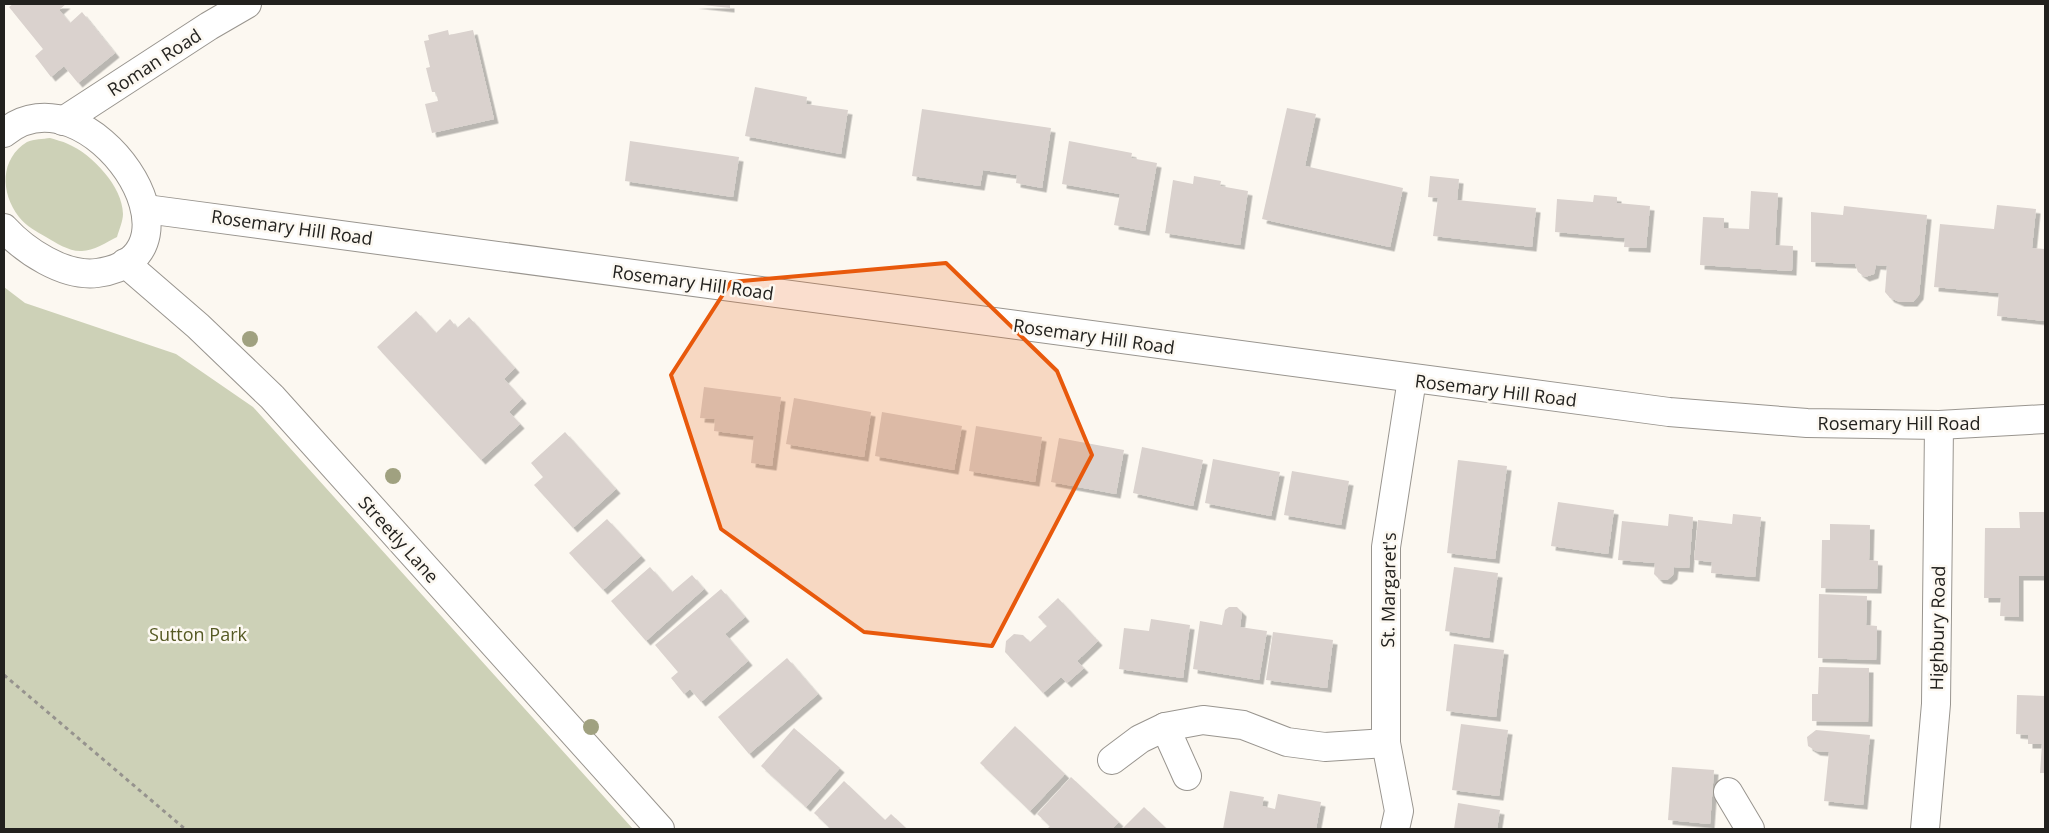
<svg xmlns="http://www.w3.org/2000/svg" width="2049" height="833" viewBox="0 0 2049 833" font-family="'Open Sans',sans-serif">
	<defs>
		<filter id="shadow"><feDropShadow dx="4.5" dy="4.5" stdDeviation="0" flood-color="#0004"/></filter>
	</defs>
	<rect width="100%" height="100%" fill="#fcf8f1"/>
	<g fill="#cdd1b7">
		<path d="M50 138C56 140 62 141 68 144 92 154 123 187 123 214 123 221 119 230 117 237 107 242 93 251 82 251 70 252 56 243 46 237 37 232 26 226 19 217 0 192 0 159 27 142 34 139 43 139 50 138Z"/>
		<polygon points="4,287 25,303 176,354 253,407 633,829 4,829"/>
	</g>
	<g fill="#dad2ce" filter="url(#shadow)">
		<polygon points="13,4 66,4 59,10 70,23 82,12 115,53 78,83 64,66 51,77 35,56 43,49 9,7"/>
		<polygon points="694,4 730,4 730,8"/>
		<polygon points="448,30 449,35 473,30 494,119 432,133 425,104 438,101 436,92 432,92 426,68 430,67 424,41 429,40 428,35"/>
		<polygon points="755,87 807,97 806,104 848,110 841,154 745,136"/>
		<polygon points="1287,108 1316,114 1305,166 1403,188 1390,247 1262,219"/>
		<polygon points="922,109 1051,128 1042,188 1016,183 1017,175 983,170 980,186 912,176"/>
		<polygon points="630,141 739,157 733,197 625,181"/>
		<polygon points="1069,141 1132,153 1131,158 1157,163 1145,231 1114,225 1120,194 1062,184"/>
		<polygon points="1194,176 1221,181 1220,186 1248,191 1240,245 1165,233 1173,180 1193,184"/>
		<polygon points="1430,176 1459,179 1457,200 1536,208 1532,247 1433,236 1438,198 1428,197"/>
		<polygon points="1751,191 1778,193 1775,245 1793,246 1792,271 1700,265 1703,217 1724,218 1724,228 1749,229"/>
		<polygon points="1594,195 1617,197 1617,203 1650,206 1646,248 1624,247 1625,238 1555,232 1557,199 1593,202"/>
		<polygon points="1997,205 2036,209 2032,248 2045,249 2045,321 1997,316 1999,293 1934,287 1940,224 1994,229"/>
		<polygon points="1844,206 1927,215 1919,295 1913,302 1900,302 1890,298 1885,292 1887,266 1876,265 1874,274 1865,277 1858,272 1855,264 1811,262 1811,212 1843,215"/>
		<polygon points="416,311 436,333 450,319 457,328 469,317 515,368 504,379 522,399 509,412 520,424 481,460 377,347"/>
		<polygon points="704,387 781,397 772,466 751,463 754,436 714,431 715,419 700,418"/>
		<polygon points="794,398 871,412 864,457 786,444"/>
		<polygon points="882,412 962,426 954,470 875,456"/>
		<polygon points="976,426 1042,437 1035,482 969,471"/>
		<polygon points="565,432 616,489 573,528 534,485 543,477 531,463"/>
		<polygon points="1059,438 1124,450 1116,494 1051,482"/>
		<polygon points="1142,447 1203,460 1193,506 1133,493"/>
		<polygon points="1213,459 1280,472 1271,516 1205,503"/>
		<polygon points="1458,460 1507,466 1495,559 1447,553"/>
		<polygon points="1292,471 1349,481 1341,525 1284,515"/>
		<polygon points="1558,502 1614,510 1608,554 1551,546"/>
		<polygon points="2019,512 2045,512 2045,576 2019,576 2019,617 2000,616 2001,598 1984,598 1985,528 2020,528"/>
		<polygon points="1669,514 1693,517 1689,568 1674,567 1673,575 1667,580 1659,579 1654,574 1655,563 1618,560 1622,521 1668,526"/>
		<polygon points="1733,514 1761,517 1755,577 1711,573 1712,562 1694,560 1698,520 1732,524"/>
		<polygon points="607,519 641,556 603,590 569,553"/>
		<polygon points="1830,524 1870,525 1869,560 1878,561 1877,589 1821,588 1822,540 1830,540"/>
		<polygon points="650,567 672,592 692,575 704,589 646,641 611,601"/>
		<polygon points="1454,567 1498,573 1489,638 1445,631"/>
		<polygon points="721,589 745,617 725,634 748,661 701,702 690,689 684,694 671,678 678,672 655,645"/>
		<polygon points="1819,594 1867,596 1866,625 1877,626 1876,660 1818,658"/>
		<polygon points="1058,598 1098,641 1077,661 1084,668 1067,683 1061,677 1043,693 1005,652 1006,641 1014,634 1023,635 1030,642 1047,626 1038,617"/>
		<polygon points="1229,607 1237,607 1242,612 1240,627 1267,631 1259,680 1193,669 1200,621 1222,625 1225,610"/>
		<polygon points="1151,619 1190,625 1183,678 1119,669 1124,628 1149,631"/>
		<polygon points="1273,632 1333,640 1327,688 1266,680"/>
		<polygon points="1454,644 1504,650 1496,717 1446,711"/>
		<polygon points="787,658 818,694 749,754 718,717"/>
		<polygon points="1819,667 1869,668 1868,722 1812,721 1812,694 1818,694"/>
		<polygon points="2017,695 2045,696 2045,773 2040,773 2042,744 2028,744 2028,735 2016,734"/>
		<polygon points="1461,724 1508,730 1499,796 1452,790"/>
		<polygon points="1015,726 1065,774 1030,811 980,763"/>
		<polygon points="794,728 840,768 806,807 761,766"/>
		<polygon points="1816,730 1870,735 1863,805 1824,801 1829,752 1816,751 1808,746 1807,737"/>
		<polygon points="1672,767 1714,770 1710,824 1668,820"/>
		<polygon points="1071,777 1119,822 1112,829 1047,829 1050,826 1037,814"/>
		<polygon points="844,781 885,820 891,814 907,829 831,829 814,813"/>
		<polygon points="1230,791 1264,797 1262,806 1275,809 1278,794 1321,802 1316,829 1223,829"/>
		<polygon points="1458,803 1500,810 1497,829 1454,829"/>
		<polygon points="1144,807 1167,829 1122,829"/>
	</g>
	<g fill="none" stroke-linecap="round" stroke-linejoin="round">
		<g stroke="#99958f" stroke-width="30">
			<g id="minor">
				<polyline points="63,121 209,26 247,4"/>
				<polyline points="1165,727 1187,776"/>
				<polyline points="1112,760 1140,739 1165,727 1203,720 1243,725 1287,742 1325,747 1386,743"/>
				<polyline points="1728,792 1750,829"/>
				<polyline points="1395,829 1399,811 1386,743 1386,547 1412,379"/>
				<polyline points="1925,829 1936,704 1939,425"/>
			</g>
		</g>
		<g stroke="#99958f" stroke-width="30">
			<g id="secondary">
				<path d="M4 133C88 63 219 257 97 273 64 277 25 251 4 228"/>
				<polyline points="146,209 1669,412 1807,423 1939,425 2045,419"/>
				<polyline points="125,263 198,326 272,397 660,829"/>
			</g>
		</g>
		<polyline stroke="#96938e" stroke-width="3" stroke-dasharray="4 4" stroke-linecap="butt" points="4,675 185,829"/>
		<use href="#minor" stroke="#fff" stroke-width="28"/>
		<use href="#secondary" stroke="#fff" stroke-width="28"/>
	</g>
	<g fill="#a0a180">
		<circle cx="250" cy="339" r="8"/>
		<circle cx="393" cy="476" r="8"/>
		<circle cx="591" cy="727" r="8"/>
	</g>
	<path fill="#e8590c" fill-opacity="0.2" stroke="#e8590c" stroke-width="4" stroke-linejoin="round" d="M946 263 1057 371 1092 455 992 646 864 632 721 529 671 375 731 282Z"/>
	<g text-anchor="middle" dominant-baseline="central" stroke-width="5" stroke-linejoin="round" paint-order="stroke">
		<g font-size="18" fill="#22211e" stroke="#fcf8f1">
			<text transform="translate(154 62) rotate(-33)">Roman Road</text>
			<text transform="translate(292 227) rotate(8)">Rosemary Hill Road</text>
			<text transform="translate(693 282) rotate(8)">Rosemary Hill Road</text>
			<text transform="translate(1094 336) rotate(8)">Rosemary Hill Road</text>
			<text transform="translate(1496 390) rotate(7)">Rosemary Hill Road</text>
			<text x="1899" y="423">Rosemary Hill Road</text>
			<text transform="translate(399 539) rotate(48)">Streetly Lane</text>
			<text transform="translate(1388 590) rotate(-89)">St. Margaret's</text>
			<text transform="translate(1937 628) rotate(-89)">Highbury Road</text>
		</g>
		<g font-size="18" fill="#555923" stroke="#fcf8f1">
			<text x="198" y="634">Sutton Park</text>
		</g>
	</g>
	<rect width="2049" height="833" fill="none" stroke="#22211e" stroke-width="10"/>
</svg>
